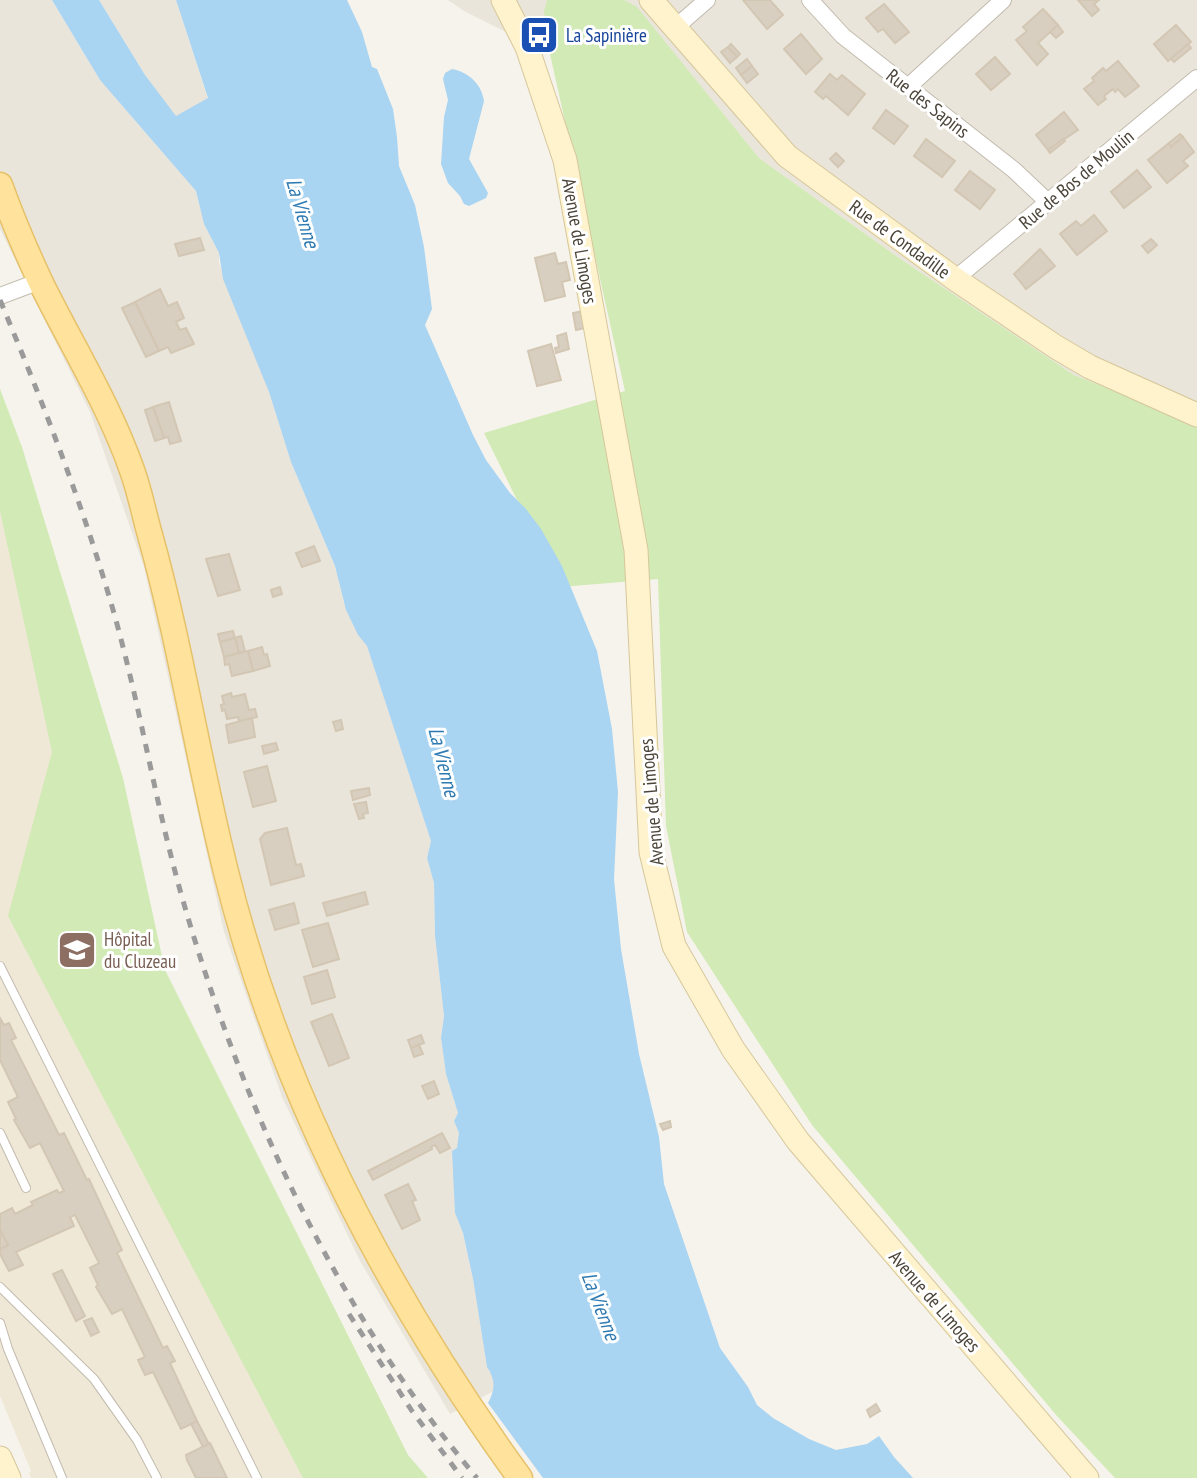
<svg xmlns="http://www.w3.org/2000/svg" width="1197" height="1478" viewBox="0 0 1197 1478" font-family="'PT Sans Narrow',sans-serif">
	<rect width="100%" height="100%" fill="#f6f3ec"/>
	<g fill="#eae5da">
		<polygon points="0,0 52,0 100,80 196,191 204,224 219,253 219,263 269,392 291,462 335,566 346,610 358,635 367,645 431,841 427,858 434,883 435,936 444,1016 441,1038 446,1074 458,1113 454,1121 459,1133 455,1213 463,1233 473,1279 487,1367 494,1379 494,1391 450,1414 360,1261 282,1097 224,932 144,567 90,412 0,229"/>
		<polygon points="99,0 176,0 208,99 175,117 145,75"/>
		<polygon points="448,0 1197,0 1197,424 1074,375 899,258 759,158 637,8 550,54 464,11"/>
	</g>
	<polygon fill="#efe8d6" points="0,446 145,912 229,1170 422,1478 31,1478 29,1473 31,1471 0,1396"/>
	<g fill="#d2eab5">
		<polygon points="547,0 624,0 637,7 759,158 899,258 1074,375 1197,424 1197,1478 1115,1478 1057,1416 812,1125 687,932 666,826 658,579 560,587 484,433 625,391 550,54 544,12"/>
		<polygon points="0,389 22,447 123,778 165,970 408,1455 428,1478 303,1478 8,916 52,752 0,511"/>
	</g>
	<g fill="#a9d4f2">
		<path d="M52 0H99L145 75 176 116 208 98 176 0H347L362 32 372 67 377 69 393 109 397 137 399 166 415 205 424 247 432 309 425 325 473 435 486 460 510 493 526 509 541 529 562 566 597 651 612 729 618 792 614 879 621 949 639 1054 659 1137 664 1184 720 1348 748 1387 757 1405 773 1418 809 1439 836 1450 867 1444 879 1436 894 1457 913 1478H543L488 1403C495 1390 496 1380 487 1367L473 1279 463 1233 455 1213 452 1151 457 1148 459 1133 454 1121 458 1113 446 1074 441 1038 444 1016 435 936 434 883 427 858 431 841 367 646 358 635 346 610 335 566 291 462 269 392 223 279 219 253 204 224 196 191 100 80Z"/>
		<path d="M452 69C469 72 482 85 484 101L469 159 488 193 486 198 469 206 464 204 460 196 448 183 441 164 444 117 448 100 443 79 445 73Z"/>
	</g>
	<g fill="#d8cfc1" stroke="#d3c7b4" stroke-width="2">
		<polygon points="743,0 770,0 783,15 767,29"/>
		<polygon points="1078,0 1099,0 1094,4 1099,10 1092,16"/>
		<polygon points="884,4 909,32 895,43 883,29 878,32 866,18"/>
		<polygon points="1043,9 1058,25 1038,43 1048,54 1037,65 1016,40 1027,31 1023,27"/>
		<polygon points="1058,25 1063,32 1056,38 1050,32"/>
		<polygon points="1176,25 1191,42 1168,61 1154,44"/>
		<polygon points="801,34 822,59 806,74 784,49"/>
		<polygon points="731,44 740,54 737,57 728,47"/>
		<polygon points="1188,44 1191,48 1174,62 1171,59"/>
		<polygon points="728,47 737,57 730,63 721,52"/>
		<polygon points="995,57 1010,74 991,90 976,74"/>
		<polygon points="747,59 752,66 741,75 736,68"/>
		<polygon points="1118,61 1139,86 1125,97 1118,89 1115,92 1113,89 1104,96 1106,99 1098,105 1084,89 1094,81 1092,78 1103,68 1106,71"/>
		<polygon points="752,66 758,74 747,83 741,75"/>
		<polygon points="830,74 837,80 842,75 865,94 848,115 826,96 823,99 815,92"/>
		<polygon points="886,110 908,126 894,144 873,128"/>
		<polygon points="1064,112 1078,130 1048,150 1036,135"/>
		<polygon points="1180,134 1183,137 1171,147 1169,143"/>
		<polygon points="1183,137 1194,152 1183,161 1188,166 1167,183 1148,160 1169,143 1171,147"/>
		<polygon points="926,139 955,161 942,177 914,156"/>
		<polygon points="1063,139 1065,141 1050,153 1048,150"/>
		<polygon points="836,153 844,161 838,167 830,159"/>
		<polygon points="1137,170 1151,187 1124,208 1111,192"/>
		<polygon points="970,171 995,190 980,209 955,190"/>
		<polygon points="1094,215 1107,231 1077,255 1060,234 1076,221 1081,226"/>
		<polygon points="200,238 204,250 179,256 175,244"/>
		<polygon points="1151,239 1157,245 1148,253 1142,246"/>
		<polygon points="1040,249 1055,266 1026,289 1014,274"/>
		<polygon points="555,253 558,264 566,262 570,280 562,282 565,296 545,301 535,258"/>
		<polygon points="160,289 168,306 177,302 184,318 176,322 180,330 186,328 194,344 171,353 168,347 159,351 135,302"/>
		<polygon points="135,302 159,351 146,357 122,308"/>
		<polygon points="583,311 585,328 576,330 573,313"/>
		<polygon points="566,333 569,349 556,353 555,348 559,347 557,336"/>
		<polygon points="551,344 561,380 537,386 528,351"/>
		<polygon points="169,402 181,441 170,444 168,437 164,438 153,407"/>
		<polygon points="153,407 164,438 155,441 145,410"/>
		<polygon points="314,546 320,561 302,567 296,553"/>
		<polygon points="229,554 240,590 218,596 206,559"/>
		<polygon points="280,587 282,594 273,597 271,590"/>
		<polygon points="233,631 235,638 220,642 218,634"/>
		<polygon points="241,636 245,651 239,653 235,638"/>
		<polygon points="235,638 239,653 224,657 220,642"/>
		<polygon points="262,647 264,655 267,654 270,666 253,671 248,651"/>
		<polygon points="248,651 253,671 232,676 229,664 225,665 224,657"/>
		<polygon points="231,693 232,697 245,694 249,710 255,709 257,717 239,721 238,717 227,719 225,710 222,711 221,705 224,704 222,696"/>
		<polygon points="252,718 255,737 229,743 226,725"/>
		<polygon points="341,720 343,729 336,731 333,722"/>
		<polygon points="276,743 278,750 264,754 262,746"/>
		<polygon points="267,766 276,801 253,807 244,772"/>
		<polygon points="369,788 370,795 353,800 351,791"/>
		<polygon points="366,802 368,813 363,814 364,818 359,819 354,804"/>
		<polygon points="287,828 296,865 301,864 304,876 271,885 260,839 265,833"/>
		<polygon points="365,892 368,904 327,916 323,903"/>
		<polygon points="294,903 299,923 275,930 269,910"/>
		<polygon points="328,923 339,959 313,967 302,930"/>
		<polygon points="327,970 335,997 312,1004 304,977"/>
		<polygon points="332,1014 349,1058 329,1066 311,1022"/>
		<polygon points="0,1018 4,1025 9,1023 16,1038 11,1040 59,1135 64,1133 87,1180 89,1179 122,1250 117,1253 163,1348 167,1346 175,1361 170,1363 197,1421 181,1429 153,1372 145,1375 138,1360 145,1357 122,1309 112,1314 96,1287 98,1285 90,1268 99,1263 75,1215 70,1217 74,1226 16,1252 23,1265 9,1271 0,1254 0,1249 8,1245 0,1230 0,1214 12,1208 15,1214 33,1205 31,1202 57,1190 59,1193 64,1191 40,1143 30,1148 14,1120 16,1119 8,1102 18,1097 0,1060"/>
		<polygon points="421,1035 424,1043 411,1048 408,1040"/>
		<polygon points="419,1045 423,1054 414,1057 411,1048"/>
		<polygon points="434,1081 439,1094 428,1099 422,1086"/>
		<polygon points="670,1121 671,1127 663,1130 660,1124"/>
		<polygon points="442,1133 450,1148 440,1153 435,1145 431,1147 432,1149 373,1180 368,1171"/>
		<polygon points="408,1184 416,1200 412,1201 420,1220 402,1229 385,1195"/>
		<polygon points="0,1230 8,1245 0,1249"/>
		<polygon points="62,1270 85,1316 76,1321 53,1274"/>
		<polygon points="92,1318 99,1332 91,1336 84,1321"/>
		<polygon points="876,1404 880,1411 870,1417 867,1410"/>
		<polygon points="197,1421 209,1444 203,1447 191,1424"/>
		<polygon points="210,1443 227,1478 196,1478 187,1460 186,1455"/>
	</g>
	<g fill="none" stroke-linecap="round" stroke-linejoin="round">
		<g stroke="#c2bbae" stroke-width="10">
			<g id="lane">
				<polyline points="0,966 257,1478"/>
				<polyline points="0,1133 26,1188"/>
				<polyline points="0,1287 94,1379 137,1440 157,1478"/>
				<polyline points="0,1323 8,1349 62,1478"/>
			</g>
		</g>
		<g stroke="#c2bbae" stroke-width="18">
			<g id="street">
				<polyline points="810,0 843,36 1014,170 1049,203"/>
				<polyline points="676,27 707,0"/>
				<polyline points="908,87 1003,0"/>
				<polyline points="955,279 1197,78"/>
				<polyline points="0,296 40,281"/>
			</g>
		</g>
		<g stroke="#d6c79b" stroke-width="25">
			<g id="secondary">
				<polyline points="503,0 527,47 565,160 636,550 651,852 674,946 733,1049 798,1141 1087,1478"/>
				<polyline points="651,0 787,156 955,279 1056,347 1090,367 1197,415"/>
				<polyline points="0,1458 9,1478"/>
			</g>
		</g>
		<g stroke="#e6c16a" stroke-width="27">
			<path id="primary" d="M0 185C12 218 26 251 41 283 72 346 110 406 133 473 140 493 144 514 150 535 181 646 198 760 226 872 280 1091 388 1296 520 1478"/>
		</g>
		<use href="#lane" stroke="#fff" stroke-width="8"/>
		<use href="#street" stroke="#fff" stroke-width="16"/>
		<use href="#secondary" stroke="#fff3cd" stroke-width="23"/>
		<use href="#primary" stroke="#ffe39c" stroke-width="24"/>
		<g stroke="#9a9a9a" stroke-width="5" stroke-dasharray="9 9" stroke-linecap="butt">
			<path d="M0 300C41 398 79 495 109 596 138 693 153 793 180 890 240 1103 334 1308 477 1478"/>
			<polyline points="349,1314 412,1411 462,1478"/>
		</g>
	</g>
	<defs>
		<g id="bus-square" transform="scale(2.0125)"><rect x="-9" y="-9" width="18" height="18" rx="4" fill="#1a4fb4" stroke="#fff"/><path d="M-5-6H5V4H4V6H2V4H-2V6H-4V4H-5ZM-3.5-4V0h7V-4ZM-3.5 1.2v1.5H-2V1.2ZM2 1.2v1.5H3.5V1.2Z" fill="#fff"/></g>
		<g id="university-square" transform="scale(2.0125)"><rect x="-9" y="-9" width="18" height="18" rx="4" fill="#8d6e63" stroke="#fff"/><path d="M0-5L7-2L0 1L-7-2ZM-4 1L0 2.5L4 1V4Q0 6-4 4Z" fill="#fff"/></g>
	</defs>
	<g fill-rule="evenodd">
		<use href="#bus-square" x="539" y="35"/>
		<use href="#university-square" x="77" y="950"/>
	</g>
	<g text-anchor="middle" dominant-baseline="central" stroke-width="6" stroke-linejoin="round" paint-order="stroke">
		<g font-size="19" fill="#164399" stroke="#fff" text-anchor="start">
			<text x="566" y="35">La Sapinière</text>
		</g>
		<g font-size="19" fill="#4b4439" stroke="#fff">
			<text transform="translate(928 103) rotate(38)">Rue des Sapins</text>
			<text transform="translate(1076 179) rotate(-40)">Rue de Bos de Moulin</text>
			<text transform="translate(900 239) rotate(36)">Rue de Condadille</text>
			<text transform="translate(580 241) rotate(80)">Avenue de Limoges</text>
			<text transform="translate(651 802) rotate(-95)">Avenue de Limoges</text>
			<text transform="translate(935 1301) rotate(49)">Avenue de Limoges</text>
		</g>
		<g font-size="19" fill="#785e54" stroke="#fff" text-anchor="start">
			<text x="104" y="939">Hôpital<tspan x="104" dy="22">du Cluzeau</tspan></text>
		</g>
		<g font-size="21" font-style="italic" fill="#2e7ab2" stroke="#fff">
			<text transform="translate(303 213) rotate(74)">La Vienne</text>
			<text transform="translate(444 762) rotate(76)">La Vienne</text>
			<text transform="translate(601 1306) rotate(69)">La Vienne</text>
		</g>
	</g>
</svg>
